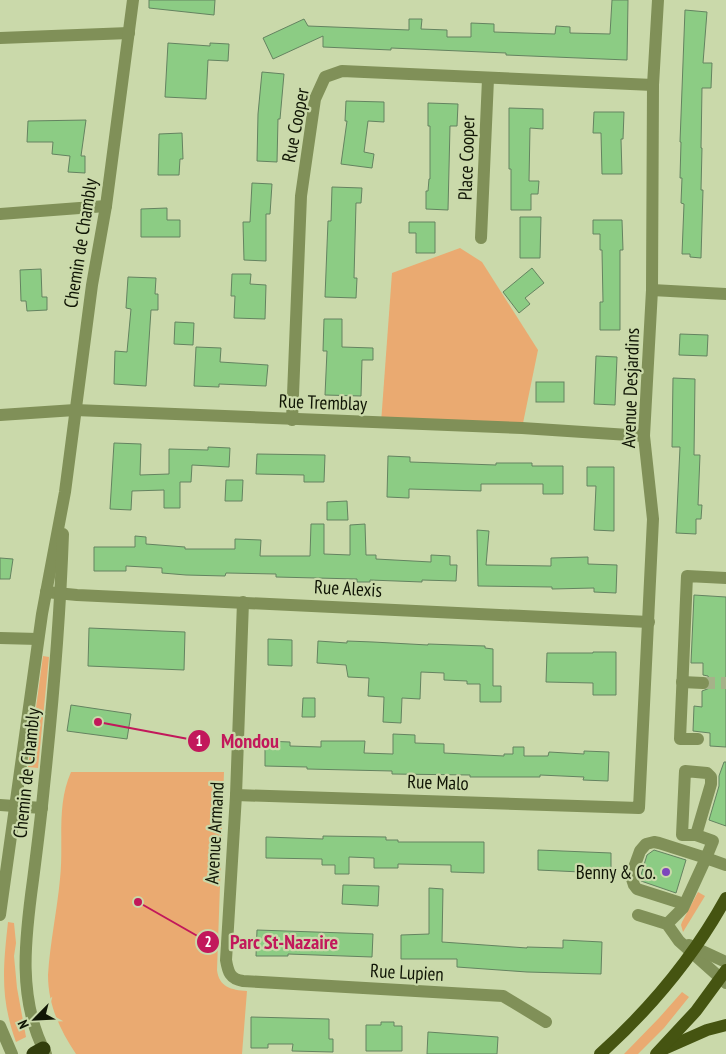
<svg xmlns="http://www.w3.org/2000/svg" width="726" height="1054" viewBox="0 0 726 1054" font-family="'PT Sans Narrow',sans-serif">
	<rect width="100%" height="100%" fill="#cad9aa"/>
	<g fill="#eaaa71">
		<polygon points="460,248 482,262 538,350 522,428 381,423 392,273"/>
		<polygon points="43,656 49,657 38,768 28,767"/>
		<path d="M71 772H224L217 970C219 987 231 990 247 991L242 1054H76C60 1030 48 1005 48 975 50 943 57 911 60 879 64 843 56 806 71 772Z"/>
		<polygon points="698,892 705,896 683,932 681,925 682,922"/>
		<path d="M8 922 14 923 16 943 14 956 17 988 26 1037 16 1042C0 998 3 968 8 922Z"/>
		<polygon points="682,992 689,997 664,1028 638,1054 624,1054 659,1018"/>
	</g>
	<g fill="#8ccc84" stroke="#648360">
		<polygon points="149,0 215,0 214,15 149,8"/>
		<polygon points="612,0 628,0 627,60 506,55 506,53 391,48 391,50 323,47 323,36 273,59 263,38 304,19 308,26 409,30 409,19 422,19 421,29 447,30 447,37 471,37 471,23 494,24 494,32 555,34 556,26 570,27 570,33 610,34"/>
		<polygon points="685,10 707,12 703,63 712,63 711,88 702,88 701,148 702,148 701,190 703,190 701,258 690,257 690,254 682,254 684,204 681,203 682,178 680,178 681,142 680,142"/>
		<polygon points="168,43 210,46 210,43 229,44 228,61 208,60 206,99 165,97"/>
		<polygon points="262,72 284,74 280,119 278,119 277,162 257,161 258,114"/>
		<polygon points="346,101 384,102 384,122 368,121 364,152 374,154 372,168 341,164 347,121 345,121"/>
		<polygon points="428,103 458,104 457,126 450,126 448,210 426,209 426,191 428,191 429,179 430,179 430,126 428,126"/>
		<polygon points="509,108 543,109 543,129 530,128 529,181 539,181 538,194 531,194 531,210 511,210 511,169 509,169"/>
		<polygon points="594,112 624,112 623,139 621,139 622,174 602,174 601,133 593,133"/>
		<polygon points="86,120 81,156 85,156 85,173 68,172 70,156 52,154 53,142 27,142 28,121"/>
		<polygon points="182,133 183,159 180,159 179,175 158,175 159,134"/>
		<polygon points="252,183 272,184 270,214 266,214 266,261 244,260 243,222 250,222"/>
		<polygon points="332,187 362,188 361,203 356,203 354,278 357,278 356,298 325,297 328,221 331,221"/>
		<polygon points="167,208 167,220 180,220 180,237 141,237 141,209"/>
		<polygon points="520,217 541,217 540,258 520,258"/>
		<polygon points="593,220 622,220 623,250 620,250 620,330 600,330 600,302 603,302 602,250 600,250 600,234 593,234"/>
		<polygon points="409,222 435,222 435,253 416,253 416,233 409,233"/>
		<polygon points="532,268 544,283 525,298 530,304 519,313 503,292"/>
		<polygon points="41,269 42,297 47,297 47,310 27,311 26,301 21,301 20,270"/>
		<polygon points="232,274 251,274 250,284 266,285 265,319 234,318 235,296 231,296"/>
		<polygon points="128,277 156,278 155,294 158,294 158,310 151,310 146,386 114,384 115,351 127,352 131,309 126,308"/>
		<polygon points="324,319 342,319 342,347 373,348 373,360 362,360 361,396 325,395 327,351 323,351"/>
		<polygon points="175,322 194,323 193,345 174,344"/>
		<polygon points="680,334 708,335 707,356 679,355"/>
		<polygon points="196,347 221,348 220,362 268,365 266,386 219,384 219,387 194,386"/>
		<polygon points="596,356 617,357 615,405 594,404"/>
		<polygon points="673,378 695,379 694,455 700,455 698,505 702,505 701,519 696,519 696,534 676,533 680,447 672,447"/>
		<rect x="536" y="382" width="28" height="20"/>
		<polygon points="114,443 141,444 140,475 169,474 169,449 208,450 208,447 230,448 229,467 192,465 191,482 180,482 180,508 164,508 164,490 132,491 131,510 110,509"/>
		<polygon points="257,454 325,455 324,482 304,482 304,475 256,474"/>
		<polygon points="388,456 410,457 410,462 496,465 496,463 532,463 532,466 563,466 563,494 543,494 543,484 481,484 481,491 409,489 409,498 387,497"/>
		<polygon points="587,467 614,467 614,531 594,530 596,486 587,486"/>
		<polygon points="226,480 243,480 242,501 225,501"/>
		<polygon points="347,501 348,520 327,520 327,502"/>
		<polygon points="311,524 324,524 324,554 350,555 350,525 365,524 366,555 376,555 376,559 431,562 431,555 450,556 450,565 457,565 456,581 422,580 422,582 370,580 370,582 357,582 357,579 276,577 276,574 226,573 225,576 186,575 162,573 162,568 126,566 126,571 94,571 94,547 135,547 135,536 146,537 146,544 185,547 185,549 235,549 235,539 261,540 260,556 310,556"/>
		<polygon points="477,530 489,531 486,565 551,566 551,558 588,557 588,564 617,565 616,593 594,592 594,588 552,589 552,587 478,586"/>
		<polygon points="0,558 13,559 10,579 0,579"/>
		<polygon points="694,595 726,597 726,747 710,746 710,733 693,731 694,706 702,707 702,691 710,688 711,683 708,676 703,675 703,663 691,663"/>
		<polygon points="89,628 185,632 184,670 88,666"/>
		<polygon points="268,639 292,640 292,666 268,665"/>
		<polygon points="318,641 347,643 347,641 373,642 428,645 428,644 485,646 485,648 493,649 493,686 501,686 501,702 480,702 480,684 467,684 467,681 444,680 444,673 421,672 420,699 402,698 401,723 383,722 384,697 368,696 369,678 348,677 346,665 317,663"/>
		<polygon points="593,652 616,652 616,695 593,695 593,683 546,682 547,653 593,653"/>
		<polygon points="303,698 315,698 315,717 302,717"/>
		<polygon points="71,705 131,714 127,739 67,731"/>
		<polygon points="393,734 415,735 415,743 444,744 444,753 504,756 504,754 513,754 513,747 524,747 524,756 548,756 549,752 584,754 584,751 609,752 608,781 583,780 584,777 540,775 540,777 470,777 470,775 392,774 392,771 307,769 307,767 265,766 265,741 290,742 290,746 321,747 321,741 365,741 364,753 393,754"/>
		<polygon points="724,762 726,762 726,826 709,820 719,786 719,776"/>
		<polygon points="323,836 386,837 386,840 398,840 398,842 484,842 484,873 451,872 451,865 398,864 398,868 374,868 374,858 349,857 349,874 335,874 335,865 322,865 322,859 266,858 266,837 323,839"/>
		<polygon points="538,850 611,853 611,875 581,874 581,872 538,870"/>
		<polygon points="654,850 686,860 676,893 641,881 640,878 647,855"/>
		<polygon points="343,885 379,886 378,906 342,904"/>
		<polygon points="429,888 443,889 442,942 527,948 527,947 563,948 563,940 602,942 601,974 527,972 457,967 457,959 401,959 401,935 429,934"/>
		<polygon points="257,930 373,934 372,957 288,954 288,956 256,956"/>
		<polygon points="251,1017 329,1019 329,1039 333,1039 333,1052 292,1051 293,1044 268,1044 268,1048 251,1048"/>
		<polygon points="381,1022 394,1022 394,1026 402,1026 402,1051 366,1051 366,1025 381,1025"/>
		<polygon points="428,1032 498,1037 497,1054 427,1054"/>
	</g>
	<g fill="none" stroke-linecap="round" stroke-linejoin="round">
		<polyline stroke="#a5b289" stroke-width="12" stroke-dasharray="12 6" stroke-linecap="butt" points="703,683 726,683"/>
		<g stroke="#809058" stroke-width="12">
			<polyline points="0,38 129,33"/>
			<polyline points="0,214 106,206"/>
			<polyline points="481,238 488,79"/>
			<polyline points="652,290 726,294"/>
			<polyline points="0,415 75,410 522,428 644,436"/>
			<polyline points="292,420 301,196 315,99 325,77 342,71 653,85"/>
			<polyline points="46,592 77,595 649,622"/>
			<path d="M243 602 236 795 226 960C228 972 230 979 243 981L503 996 546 1022"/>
			<polyline points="0,638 38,639"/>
			<polyline points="682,682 703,683"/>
			<polyline points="698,739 680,739 687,576 726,578"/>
			<polyline points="236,795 639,808 653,519 644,436 652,290 653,85 658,0"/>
			<polyline points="0,805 42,808"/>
			<polyline points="684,904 637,889 634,885 631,876 640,851 646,844 654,842 659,843 706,858 713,841 696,835 682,835 685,771 707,773 711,777 711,784 696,835"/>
			<polyline points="0,915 42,614 65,492 92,285 106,206 133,0"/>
			<polyline points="638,915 667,924 679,941 726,983"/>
			<polyline points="667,924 683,908 706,858 726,865"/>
			<polyline points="689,945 726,962"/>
			<polyline points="0,1026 12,1054"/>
			<path d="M46 1054C17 1000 25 938 33 880 37 849 41 818 44 786 53 702 60 618 63 534"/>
		</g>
		<g stroke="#455411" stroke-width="12">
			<polyline points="664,1049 707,1030 726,1025"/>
			<path d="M600 1054C650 1009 693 958 726 898"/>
			<polyline points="656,1054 696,1011 726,970"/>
		</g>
		<polyline stroke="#323e0d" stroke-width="15" points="34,1054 43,1049"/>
	</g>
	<circle fill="#7d46bc" stroke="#cad9aa" stroke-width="2" cx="666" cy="872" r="5"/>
	<g text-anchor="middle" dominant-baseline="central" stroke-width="4.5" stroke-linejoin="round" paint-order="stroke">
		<g font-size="19" fill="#101505" stroke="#cad9aa">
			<text transform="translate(295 125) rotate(-79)">Rue Cooper</text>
			<text transform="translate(466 158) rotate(-88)">Place Cooper</text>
			<text transform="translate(80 243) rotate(-81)">Chemin de Chambly</text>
			<text transform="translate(630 388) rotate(-88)">Avenue Desjardins</text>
			<text transform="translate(323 402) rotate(2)">Rue Tremblay</text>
			<text transform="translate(348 588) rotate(3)">Rue Alexis</text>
			<text transform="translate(26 773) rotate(-84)">Chemin de Chambly</text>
			<text transform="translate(438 782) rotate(2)">Rue Malo</text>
			<text transform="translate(214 833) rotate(-87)">Avenue Armand</text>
			<text transform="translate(407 972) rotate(3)">Rue Lupien</text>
		</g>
		<g font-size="19" fill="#101505" stroke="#cad9aa" text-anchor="end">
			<text x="656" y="872">Benny &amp; Co.</text>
		</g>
	</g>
	<path fill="none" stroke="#c2185b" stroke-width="2" d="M98 722L199 741M138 902L208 942"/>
	<g fill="#c2185b" stroke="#cad9aa" stroke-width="2">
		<circle cx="98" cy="722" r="5"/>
		<circle cx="138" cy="902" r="5"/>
		<circle cx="199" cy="741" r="12"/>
		<circle cx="208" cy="942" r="12"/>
	</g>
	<g font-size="15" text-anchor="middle" font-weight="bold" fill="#fff">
		<text x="199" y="746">1</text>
		<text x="208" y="947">2</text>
	</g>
	<g font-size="20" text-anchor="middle" font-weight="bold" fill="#c2185b" stroke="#cad9aa" stroke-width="4.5" stroke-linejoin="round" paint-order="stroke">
		<text x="250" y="748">Mondou</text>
		<text x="284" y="949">Parc St-Nazaire</text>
	</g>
	<g transform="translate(35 1019) rotate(246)" stroke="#cad9aa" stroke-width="4" paint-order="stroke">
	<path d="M0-4L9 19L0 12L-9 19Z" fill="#101505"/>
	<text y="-8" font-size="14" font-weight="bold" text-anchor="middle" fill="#101505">N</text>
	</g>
</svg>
